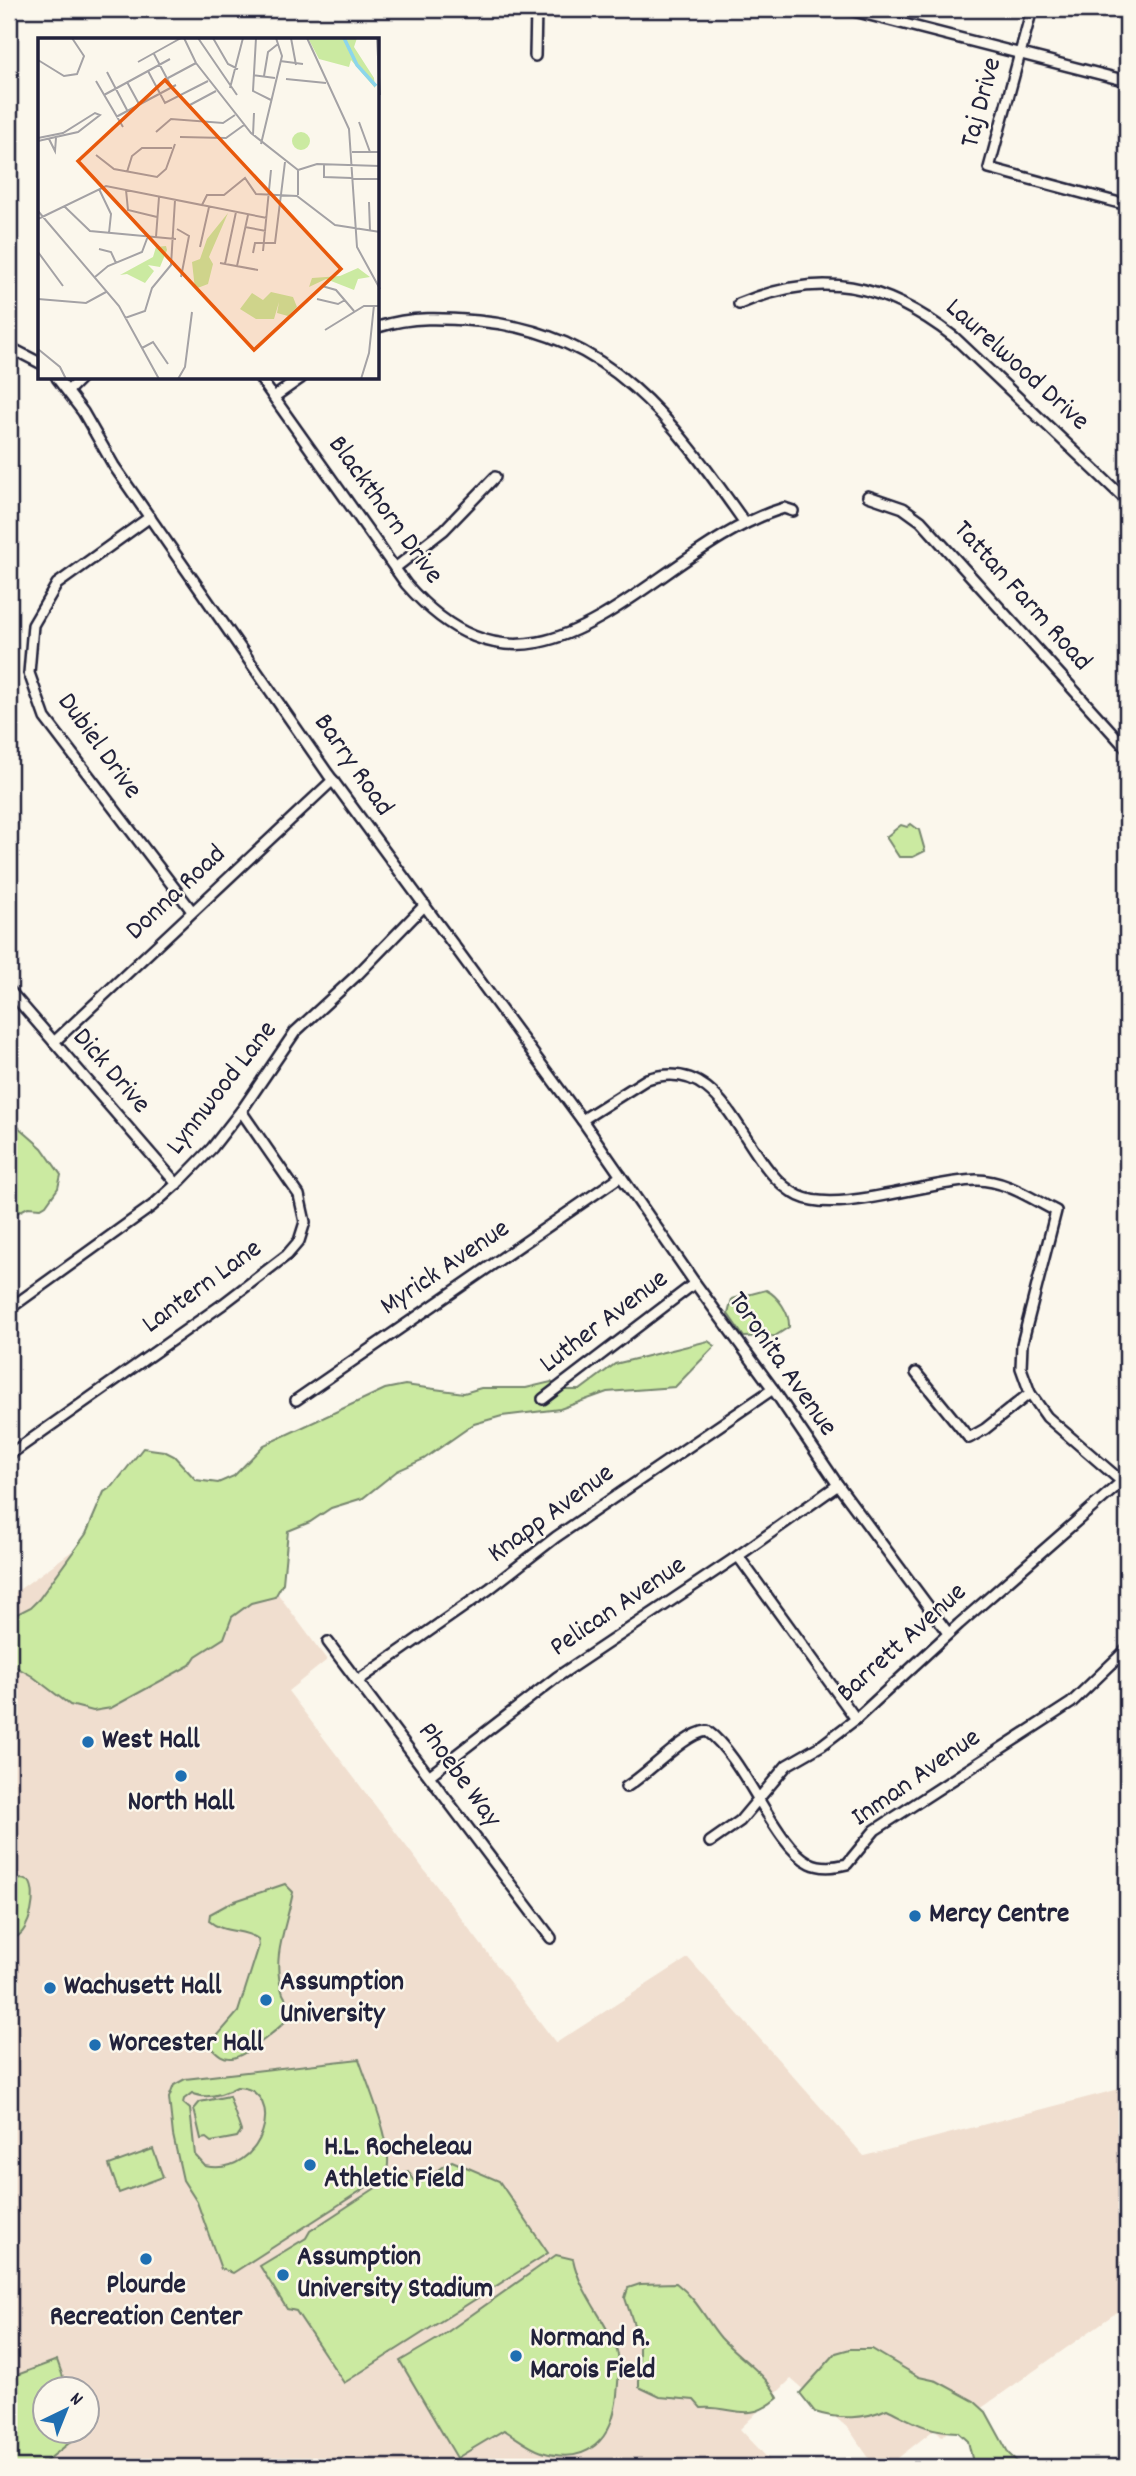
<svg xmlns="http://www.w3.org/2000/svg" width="1136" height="2476" viewBox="0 0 1136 2476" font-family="Dekko,sans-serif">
	<rect width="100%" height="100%" fill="#fbf7ec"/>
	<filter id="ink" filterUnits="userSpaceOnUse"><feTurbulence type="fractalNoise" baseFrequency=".0143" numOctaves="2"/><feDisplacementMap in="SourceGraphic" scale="14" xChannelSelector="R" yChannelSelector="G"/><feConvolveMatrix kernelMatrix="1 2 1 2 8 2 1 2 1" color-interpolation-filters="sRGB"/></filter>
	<g filter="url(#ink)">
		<path fill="#f0decf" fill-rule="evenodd" d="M185 1469 327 1660 288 1691 556 2043 688 1958 864 2156 1127 2087V2305L942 2436 935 2429 898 2458 904 2467H875L849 2429 791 2379 740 2429 776 2467H9V1597ZM46 2388H88V2430H46Z"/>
		<g fill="#cbeaa1" stroke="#76866e" stroke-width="2" fill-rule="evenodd">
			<polygon points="911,824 919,830 925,851 913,857 899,857 886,837 901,825 907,827"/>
			<polygon points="9,1119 42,1148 61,1175 58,1188 46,1205 41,1208 28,1207 9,1217"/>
			<path d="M766 1290C778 1296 790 1313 789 1327L775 1336 744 1337 728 1314 732 1299Z"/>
			<polygon points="708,1341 715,1346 675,1387 607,1392 560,1409 502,1416 474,1424 424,1459 397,1471 363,1498 331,1508 310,1522 288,1531 283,1583 275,1597 251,1603 232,1617 224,1638 196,1656 190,1665 111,1708 93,1711 70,1705 32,1676 9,1663 9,1618 31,1607 39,1599 86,1534 104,1492 113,1486 143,1448 164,1451 174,1456 196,1480 218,1483 234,1476 264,1445 385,1389 405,1385 464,1393 481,1388 526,1388 551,1382 562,1390 580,1390 615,1364"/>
			<path d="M22 1879 29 1881C38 1893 30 1931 16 1937L9 1931V1881Z"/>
			<path d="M285 1884 293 1892C287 1926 271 1956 282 1991 284 1999 290 2003 293 2011 288 2023 246 2056 232 2058 223 2059 218 2054 212 2048V2042L238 2012 259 1946 258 1939C243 1928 224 1934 209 1921L210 1914 232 1902Z"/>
			<path d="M359 2059C367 2084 398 2153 385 2175L233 2273 221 2269 197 2202 183 2180 173 2135 169 2098 174 2085 185 2079ZM237 2087C289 2089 263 2179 205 2166L195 2155 190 2109 183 2103 184 2099 192 2093C206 2100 224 2094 237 2087Z"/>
			<polygon points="229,2096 241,2131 237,2137 211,2142 206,2138 201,2139 194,2109 200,2102"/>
			<polygon points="153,2149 163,2177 119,2193 109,2165"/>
			<polygon points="452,2161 499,2181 548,2253 344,2383 296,2311 287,2309 260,2266 306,2238 310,2231 380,2185 408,2171 415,2181 421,2182"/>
			<path d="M556 2255 573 2259C580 2294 606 2319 617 2351 621 2364 618 2381 617 2395 613 2439 588 2466 542 2452 529 2448 516 2437 504 2430L457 2458 400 2361 439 2338Z"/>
			<path d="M676 2283C698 2300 705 2319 721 2338 739 2358 766 2373 778 2398 747 2425 734 2405 701 2408L694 2400 660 2397 639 2387V2340L625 2298 628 2288 640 2284Z"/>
			<path d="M850 2349H872L919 2377 937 2381 974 2401 986 2412 1009 2454 1023 2467H974L968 2441 958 2432C926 2431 914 2422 887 2409 865 2419 839 2420 815 2412L800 2393 836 2353Z"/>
			<polygon points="57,2360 67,2388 46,2388 46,2430 83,2432 39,2467 9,2467 9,2378"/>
		</g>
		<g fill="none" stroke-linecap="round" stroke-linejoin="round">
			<g stroke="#22223b" stroke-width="14">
				<g id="minor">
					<polyline points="846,9 1127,81"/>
					<polyline points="1032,9 989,168 1127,205"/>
					<polyline points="535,56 536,9"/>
					<path d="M739 304C821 269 885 283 954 337L1127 501"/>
					<path d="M378 327C412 316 443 318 478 321 612 333 673 421 745 523"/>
					<polyline points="9,347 40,363"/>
					<path d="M57 378 83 412 114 466 328 774 582 1120 647 1079C731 1052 740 1167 799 1196 838 1215 931 1180 977 1180 1005 1180 1032 1199 1056 1211L1022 1344 1021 1368 1030 1393 1047 1417 1127 1486"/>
					<path d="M260 378 406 584C543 741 651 547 784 508L793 511"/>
					<polyline points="68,391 81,378"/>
					<polyline points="274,397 301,378"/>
					<polyline points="868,496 903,508 921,521 1127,749"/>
					<polyline points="150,517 57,584 33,625 29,673 45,718 192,911"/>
					<polyline points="395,568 444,530 495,477"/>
					<polyline points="9,990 177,1184"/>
					<polyline points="54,1042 333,780"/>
					<polyline points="582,1120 695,1283 773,1389 838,1485 948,1633"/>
					<polyline points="9,1309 152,1206 181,1180 212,1148 244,1107 295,1032 358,974 425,905"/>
					<polyline points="916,1373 969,1438 985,1429 1030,1393"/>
					<polyline points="543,1399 695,1283"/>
					<polyline points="296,1400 621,1176"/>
					<polyline points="9,1455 223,1304 287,1255 299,1241 305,1222 299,1195 241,1111"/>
					<polyline points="738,1556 856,1719"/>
					<polyline points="328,1642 551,1938"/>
					<polyline points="359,1680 489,1589 556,1537 773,1389"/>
					<polyline points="430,1775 557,1677 738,1556 838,1485"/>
					<path d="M626 1787C648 1774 685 1733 707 1731 746 1759 774 1846 810 1863 822 1869 835 1867 847 1864L875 1830 1071 1703 1127 1649"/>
					<polyline points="710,1842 740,1821 787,1765 822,1745 856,1719 959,1624 1127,1477"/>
				</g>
			</g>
			<use href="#minor" stroke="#fbf7ec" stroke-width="9"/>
		</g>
	</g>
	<g fill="#1f6fb2" stroke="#fbf7ec" stroke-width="2.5">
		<circle cx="88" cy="1742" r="7"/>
		<circle cx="181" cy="1776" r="7"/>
		<circle cx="915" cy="1916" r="7"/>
		<circle cx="50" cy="1988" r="7"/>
		<circle cx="266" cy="2000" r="7"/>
		<circle cx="95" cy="2045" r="7"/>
		<circle cx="310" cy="2165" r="7"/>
		<circle cx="146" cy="2259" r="7"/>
		<circle cx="283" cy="2275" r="7"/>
		<circle cx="516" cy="2356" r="7"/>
	</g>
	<g text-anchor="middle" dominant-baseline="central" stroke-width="5" stroke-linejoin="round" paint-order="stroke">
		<g font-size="28" fill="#22223b" stroke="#fbf7ec">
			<text transform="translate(983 103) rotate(-75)">Taj Drive</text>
			<text transform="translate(1016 366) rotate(42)">Laurelwood Drive</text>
			<text transform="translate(384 511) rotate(54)">Blackthorn Drive</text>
			<text transform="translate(1021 597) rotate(48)">Tattan Farm Road</text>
			<text transform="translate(98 747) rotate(54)">Dubiel Drive</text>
			<text transform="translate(352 766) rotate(55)">Barry Road</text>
			<text transform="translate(177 894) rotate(-43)">Donna Road</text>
			<text transform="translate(110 1072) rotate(49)">Dick Drive</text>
			<text transform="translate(223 1089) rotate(-52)">Lynnwood Lane</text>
			<text transform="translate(446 1269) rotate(-34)">Myrick Avenue</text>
			<text transform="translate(203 1288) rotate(-36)">Lantern Lane</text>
			<text transform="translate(605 1323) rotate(-37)">Luther Avenue</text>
			<text transform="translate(781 1365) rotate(55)">Toronita Avenue</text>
			<text transform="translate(552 1515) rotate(-36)">Knapp Avenue</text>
			<text transform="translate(619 1608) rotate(-34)">Pelican Avenue</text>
			<text transform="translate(903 1644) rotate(-42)">Barrett Avenue</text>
			<text transform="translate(458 1776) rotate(54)">Phoebe Way</text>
			<text transform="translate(917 1779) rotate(-35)">Inman Avenue</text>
		</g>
		<g font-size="28" font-weight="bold" fill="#22223b" stroke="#fbf7ec" text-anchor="start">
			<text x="102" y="1742">West Hall</text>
			<text x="181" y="1804" text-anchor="middle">North Hall</text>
			<text x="929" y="1916">Mercy Centre</text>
			<text x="280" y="1984">Assumption<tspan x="280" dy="32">University</tspan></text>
			<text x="64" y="1988">Wachusett Hall</text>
			<text x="109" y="2045">Worcester Hall</text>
			<text x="324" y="2149">H.L. Rocheleau<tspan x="324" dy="32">Athletic Field</tspan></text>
			<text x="297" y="2259">Assumption<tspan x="297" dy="32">University Stadium</tspan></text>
			<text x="146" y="2287" text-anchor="middle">Plourde<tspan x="146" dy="32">Recreation Center</tspan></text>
			<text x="530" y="2340">Normand R.<tspan x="530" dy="32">Marois Field</tspan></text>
		</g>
	</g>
	<g transform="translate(38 38)">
		<rect width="341" height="341" fill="#fbf7ec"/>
		<path d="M270 0H319L316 9 336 40 337 50 313 22 311 29 281 21ZM254 103a9 9 0 1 1 18 0a9 9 0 1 1-18 0ZM190 175 171 219 175 226 170 246 157 251 154 224 162 221 169 201ZM118 209 128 208 129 212 122 229 110 227 116 233 107 245 89 236 82 237 115 219ZM320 230 332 239 320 241 316 252 288 241 271 249 274 240 302 238ZM233 254 255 259 259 269 250 278 239 275 241 264 236 281H218L202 271 214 255 225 262Z" fill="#cbeaa1"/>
		<path fill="none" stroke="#8cd6ec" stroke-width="3.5" d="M306 0 319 27 338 48"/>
		<path fill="none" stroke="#a4a2a5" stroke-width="2" d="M146 0 158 25 213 95 260 132M160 0 199 57M175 0 190 26 200 31M218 0 215 53 233 62M253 0 258 27M269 0 311 91 319 209 342 251M339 0 342 57M116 16 133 48M0 22 26 38 39 36 46 18 34 0M242 23 265 26M100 24 143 0M110 33 127 65 170 43M69 34 89 72M215 37 237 40M226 38 230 14 240 6M130 40 158 25M248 41 288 45M58 43 85 89M89 44 101 66M192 50 205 0M66 57 132 21M150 68 178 53M78 79 138 47M321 84 332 114M118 94 133 81 185 85 197 77M215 97 216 75M142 99 188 100 206 87M0 100 25 95 57 75 62 77 40 94 0 103M11 101 17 113 18 100M223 106 244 18 238 0M314 114H342M58 117 76 131 119 139 128 131 137 106M286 126V139L342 141M260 132 279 126 342 128M260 132V157M89 134 94 118 104 110H134M61 151 73 176 71 195M88 152 90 172 119 179M331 164 332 193M164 167 229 180M26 168 52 193 138 201M0 173 81 268 121 341M0 181 68 148 164 167 169 157H186L207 140 218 156 259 158 297 187 342 194M207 189 228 193M139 191 151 198 143 239M118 199 121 159M162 209 171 169M61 211 73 214 78 225M225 213 233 132M0 214 25 248M215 215 217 205H237L247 124M182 225 220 232M187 226 198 174M199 228 210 177M57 239 70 228 104 214 110 198M284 248 298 252 316 273M0 261 48 265 68 254M279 261 300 266 307 262M87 280 107 273 114 250 133 227 137 162M287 292 326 268H342M104 310 115 304 130 326M0 311 22 329 28 341M140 341 147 329 154 274M323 341 331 315 336 267"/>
		<path fill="#e8590c" fill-opacity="0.15" stroke="#e8590c" stroke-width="3.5" d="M127 42 303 231 216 312 40 123Z"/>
		<rect width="341" height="341" fill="none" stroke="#22223b" stroke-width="3.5"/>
	</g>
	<rect width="1136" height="2476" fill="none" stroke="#fbf7ec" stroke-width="35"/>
	<rect x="18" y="18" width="1101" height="2441" fill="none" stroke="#22223b" stroke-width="2.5" filter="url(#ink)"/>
	<g transform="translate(66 2410) rotate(43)"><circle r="33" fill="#fbf7ec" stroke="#a4a2a5" stroke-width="2"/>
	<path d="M0-5L12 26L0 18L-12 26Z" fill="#1f6fb2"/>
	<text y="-10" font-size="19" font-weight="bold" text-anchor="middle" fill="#22223b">N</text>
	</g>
</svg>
